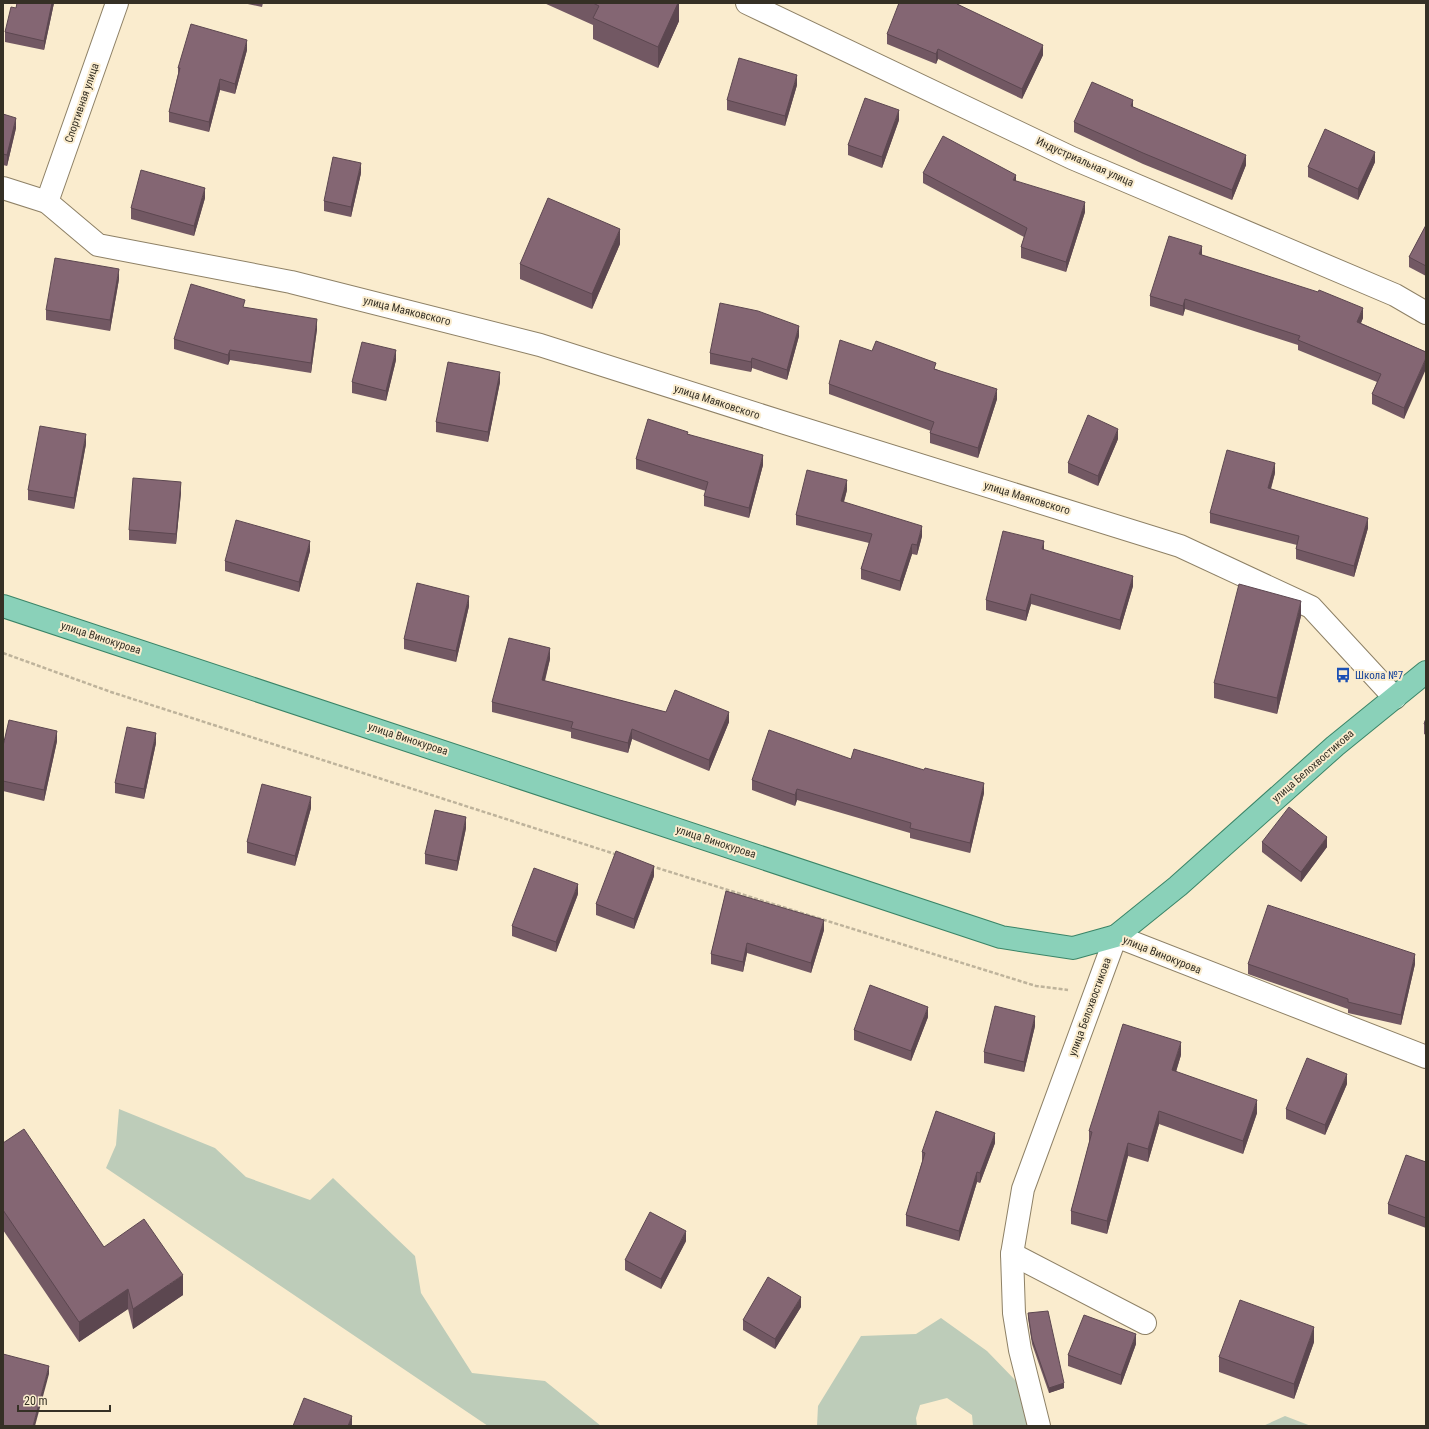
<svg xmlns="http://www.w3.org/2000/svg" width="1429" height="1429" viewBox="0 0 1429 1429" font-family="'Roboto Condensed',sans-serif">
	<rect width="100%" height="100%" fill="#faecce"/>
	<g fill="#bdccb9">
		<polygon points="119,1109 215,1148 246,1177 310,1200 333,1178 415,1256 421,1293 472,1373 545,1381 601,1426 488,1426 106,1168 116,1145"/>
		<polygon points="941,1318 987,1351 1017,1382 1028,1426 973,1426 972,1415 947,1398 920,1405 916,1418 917,1426 817,1426 818,1406 861,1336 916,1334"/>
		<polygon points="1285,1416 1311,1426 1263,1426"/>
	</g>
	<g fill="none" stroke-linecap="round" stroke-linejoin="round">
		<g stroke="#8e8166" stroke-width="24">
			<g id="minor">
				<polyline points="747,3 1072,158 1395,295 1426,313"/>
				<polyline points="3,188 47,202 98,245 291,282 540,345 785,423 1180,546 1311,607 1395,698"/>
				<polyline points="47,202 117,3"/>
				<polyline points="1012,1254 1145,1323"/>
				<polyline points="1039,1426 1020,1350 1014,1313 1012,1254 1023,1189 1116,936 1426,1057"/>
			</g>
		</g>
		<g stroke="#3a8467" stroke-width="24">
			<polyline id="major" points="3,606 1001,937 1073,948 1116,936 1178,886 1335,746 1426,672"/>
		</g>
		<g stroke="#beb39b" stroke-width="2.5" stroke-dasharray="4 2" stroke-linecap="butt">
			<polyline points="3,653 111,692 618,855"/>
			<polyline points="651,866 1036,986 1068,990"/>
		</g>
		<use href="#minor" stroke="#fff" stroke-width="22"/>
		<use href="#major" stroke="#8ad1b9" stroke-width="22"/>
	</g>
	<g fill="#725863">
		<polygon points="17,3 54,3 44,50 5,42 5,32 16,8"/>
		<polygon points="243,3 263,3 262,7"/>
		<polygon points="544,3 679,3 679,21 658,68 593,39 593,25"/>
		<polygon points="958,3 958,4 1043,55 1022,99 938,59 936,64 887,44 887,34"/>
		<polygon points="247,50 235,94 220,90 209,132 169,122 169,112 178,74 178,68"/>
		<polygon points="797,85 785,126 727,110 727,100"/>
		<polygon points="1133,107 1246,165 1232,200 1143,164 1074,132 1074,122"/>
		<polygon points="3,114 16,128 7,166 3,165"/>
		<polygon points="899,120 882,168 848,155 848,145"/>
		<polygon points="1375,162 1358,200 1308,177 1308,167"/>
		<polygon points="361,173 351,217 324,211 324,201"/>
		<polygon points="923,173 1016,181 1085,212 1066,272 1021,258 1021,247 1024,237 923,183"/>
		<polygon points="205,198 194,236 131,219 131,208"/>
		<polygon points="1426,225 1426,276 1409,267 1409,257"/>
		<polygon points="620,244 592,309 520,279 520,264"/>
		<polygon points="1202,255 1363,318 1361,323 1426,352 1404,419 1372,404 1372,394 1377,382 1298,350 1298,345 1185,309 1183,316 1150,306 1150,296"/>
		<polygon points="119,279 110,331 46,320 46,310"/>
		<polygon points="245,307 317,329 311,373 230,360 228,365 174,349 174,339"/>
		<polygon points="799,336 787,380 752,368 751,372 710,364 710,353"/>
		<polygon points="872,351 936,369 997,399 978,458 930,443 930,433 931,431 829,394 829,384"/>
		<polygon points="396,360 386,401 352,393 352,382"/>
		<polygon points="500,382 488,442 436,432 436,422"/>
		<polygon points="688,434 763,465 749,518 704,506 704,496 706,491 636,469 636,459"/>
		<polygon points="1118,439 1098,486 1068,473 1068,463"/>
		<polygon points="86,444 74,509 28,500 28,490"/>
		<polygon points="1275,473 1271,489 1368,528 1354,577 1296,559 1296,549 1297,545 1210,523 1210,513"/>
		<polygon points="847,490 844,502 922,536 917,555 912,554 900,591 861,579 861,569 869,543 796,525 796,515"/>
		<polygon points="181,492 176,544 129,540 129,530"/>
		<polygon points="1044,550 1133,586 1120,630 1031,604 1026,621 986,610 986,600"/>
		<polygon points="310,551 299,592 225,571 225,561"/>
		<polygon points="469,606 456,662 404,649 404,639"/>
		<polygon points="1301,616 1277,714 1214,698 1214,683"/>
		<polygon points="550,659 545,681 666,712 729,722 709,771 632,739 628,753 571,738 571,732 492,712 492,702"/>
		<polygon points="1426,718 1426,735 1424,734 1424,724"/>
		<polygon points="57,741 44,801 3,791 3,746"/>
		<polygon points="156,743 144,799 115,793 115,783"/>
		<polygon points="851,759 984,793 970,853 910,838 910,833 797,800 795,806 752,790 752,780"/>
		<polygon points="311,808 295,866 247,853 247,842"/>
		<polygon points="466,828 457,871 425,864 425,854"/>
		<polygon points="1262,842 1327,847 1301,882 1262,852"/>
		<polygon points="654,876 634,929 596,915 596,904"/>
		<polygon points="726,891 824,930 811,973 747,953 743,972 711,964 711,954"/>
		<polygon points="578,894 556,952 512,936 512,926"/>
		<polygon points="1248,964 1415,964 1401,1025 1348,1013 1348,1009 1248,974"/>
		<polygon points="928,1017 911,1061 854,1040 854,1030"/>
		<polygon points="1035,1026 1024,1072 984,1063 984,1052"/>
		<polygon points="1181,1055 1176,1072 1257,1113 1243,1154 1159,1124 1148,1162 1128,1156 1107,1234 1071,1224 1071,1211 1089,1143 1089,1131"/>
		<polygon points="1347,1084 1325,1135 1286,1119 1286,1109"/>
		<polygon points="3,1143 104,1247 183,1295 133,1329 128,1309 79,1342 3,1230"/>
		<polygon points="995,1143 980,1183 977,1182 959,1241 906,1226 906,1215 922,1162 922,1152"/>
		<polygon points="1426,1162 1426,1228 1388,1214 1388,1204"/>
		<polygon points="686,1241 661,1289 625,1270 625,1260"/>
		<polygon points="801,1307 775,1349 743,1330 743,1320"/>
		<polygon points="1028,1313 1064,1388 1049,1393 1032,1344 1028,1318"/>
		<polygon points="1314,1342 1294,1399 1219,1372 1219,1357"/>
		<polygon points="1136,1344 1121,1385 1068,1366 1068,1355"/>
	</g>
	<g fill="#5c4750">
		<polygon points="52,3 54,3 44,50 44,41"/>
		<polygon points="678,3 679,3 679,21 658,68 658,47"/>
		<polygon points="247,40 247,50 235,94 235,84"/>
		<polygon points="1043,45 1043,55 1022,99 1022,89"/>
		<polygon points="938,49 938,59 936,64 936,54"/>
		<polygon points="797,75 797,85 785,126 785,116"/>
		<polygon points="220,79 220,90 209,132 209,122"/>
		<polygon points="1133,100 1133,110 1131,106"/>
		<polygon points="899,110 899,120 882,168 882,157"/>
		<polygon points="16,118 16,128 7,166 7,155"/>
		<polygon points="1375,152 1375,162 1358,200 1358,189"/>
		<polygon points="1246,155 1246,165 1232,200 1232,190"/>
		<polygon points="361,163 361,173 351,217 351,207"/>
		<polygon points="1016,175 1016,185 1013,180"/>
		<polygon points="205,188 205,198 194,236 194,226"/>
		<polygon points="1085,202 1085,212 1066,272 1066,262"/>
		<polygon points="620,229 620,244 592,309 592,294"/>
		<polygon points="1202,246 1202,257 1199,254"/>
		<polygon points="119,269 119,279 110,331 110,320"/>
		<polygon points="1185,299 1185,309 1183,316 1183,306"/>
		<polygon points="1363,308 1363,318 1357,332 1357,322"/>
		<polygon points="317,319 317,329 311,373 311,363"/>
		<polygon points="799,326 799,336 787,380 787,370"/>
		<polygon points="230,350 230,360 228,365 228,355"/>
		<polygon points="396,350 396,360 386,401 386,391"/>
		<polygon points="752,358 752,368 751,372 751,362"/>
		<polygon points="1426,358 1426,369 1404,419 1404,408"/>
		<polygon points="500,372 500,382 488,442 488,432"/>
		<polygon points="997,389 997,399 978,458 978,448"/>
		<polygon points="1118,429 1118,439 1098,486 1098,476"/>
		<polygon points="86,434 86,444 74,509 74,498"/>
		<polygon points="763,455 763,465 749,518 749,508"/>
		<polygon points="1275,463 1275,473 1268,498 1268,488"/>
		<polygon points="847,480 847,490 841,511 841,501"/>
		<polygon points="181,482 181,492 176,544 176,534"/>
		<polygon points="1368,518 1368,528 1354,577 1354,566"/>
		<polygon points="922,526 922,536 917,555 917,545"/>
		<polygon points="310,541 310,551 299,592 299,582"/>
		<polygon points="1044,541 1044,551 1042,549"/>
		<polygon points="912,544 912,554 900,591 900,581"/>
		<polygon points="1133,576 1133,586 1120,630 1120,620"/>
		<polygon points="1031,594 1031,604 1026,621 1026,611"/>
		<polygon points="469,596 469,606 456,662 456,651"/>
		<polygon points="1301,601 1301,616 1277,714 1277,698"/>
		<polygon points="550,648 550,659 542,690 542,680"/>
		<polygon points="729,712 729,722 709,771 709,760"/>
		<polygon points="632,729 632,739 628,753 628,743"/>
		<polygon points="57,731 57,741 44,801 44,790"/>
		<polygon points="156,733 156,743 144,799 144,789"/>
		<polygon points="984,783 984,793 970,853 970,843"/>
		<polygon points="797,789 797,800 795,806 795,795"/>
		<polygon points="311,797 311,808 295,866 295,856"/>
		<polygon points="466,817 466,828 457,871 457,861"/>
		<polygon points="1327,837 1327,847 1301,882 1301,872"/>
		<polygon points="654,866 654,876 634,929 634,919"/>
		<polygon points="578,884 578,894 556,952 556,942"/>
		<polygon points="824,920 824,930 811,973 811,963"/>
		<polygon points="747,943 747,953 743,972 743,962"/>
		<polygon points="1415,954 1415,964 1401,1025 1401,1015"/>
		<polygon points="928,1007 928,1017 911,1061 911,1051"/>
		<polygon points="1035,1016 1035,1026 1024,1072 1024,1062"/>
		<polygon points="1181,1042 1181,1055 1172,1084 1172,1070"/>
		<polygon points="1347,1074 1347,1084 1325,1135 1325,1125"/>
		<polygon points="1257,1100 1257,1113 1243,1154 1243,1141"/>
		<polygon points="1159,1111 1159,1124 1148,1162 1148,1149"/>
		<polygon points="995,1133 995,1143 980,1183 980,1173"/>
		<polygon points="1128,1143 1128,1156 1107,1234 1107,1221"/>
		<polygon points="977,1172 977,1182 959,1241 959,1231"/>
		<polygon points="686,1231 686,1241 661,1289 661,1279"/>
		<polygon points="183,1275 183,1295 133,1329 133,1309"/>
		<polygon points="128,1289 128,1309 79,1342 79,1322"/>
		<polygon points="801,1297 801,1307 775,1349 775,1339"/>
		<polygon points="1314,1327 1314,1342 1294,1399 1294,1384"/>
		<polygon points="1136,1334 1136,1344 1121,1385 1121,1375"/>
		<polygon points="49,1366 49,1374 35,1426 33,1426"/>
		<polygon points="1064,1383 1064,1388 1049,1393 1049,1388"/>
		<polygon points="352,1416 352,1426 348,1426"/>
	</g>
	<g fill="#846673" stroke="#5c4750">
		<polygon points="17,3 52,3 44,41 5,32 11,7 16,8"/>
		<polygon points="593,3 678,3 658,47 593,18 599,6"/>
		<polygon points="899,3 957,3 957,4 1043,45 1022,89 938,49 936,54 887,34"/>
		<polygon points="191,24 247,40 235,84 220,79 209,122 169,112 180,68 178,68"/>
		<polygon points="739,58 797,75 785,116 727,100"/>
		<polygon points="1092,82 1133,100 1131,106 1246,155 1232,190 1143,153 1074,122"/>
		<polygon points="865,98 899,110 882,157 848,145"/>
		<polygon points="3,114 16,118 7,155 3,154"/>
		<polygon points="1325,129 1375,152 1358,189 1308,167"/>
		<polygon points="943,136 1016,175 1013,180 1085,202 1066,262 1021,247 1027,228 923,173"/>
		<polygon points="333,157 361,163 351,207 324,201"/>
		<polygon points="141,170 205,188 194,226 131,208"/>
		<polygon points="548,198 620,229 592,294 520,264"/>
		<polygon points="1426,225 1426,266 1409,257"/>
		<polygon points="1169,236 1202,246 1199,254 1318,292 1319,290 1363,308 1357,322 1426,352 1426,358 1404,408 1372,394 1381,374 1298,340 1300,336 1185,299 1183,306 1150,296"/>
		<polygon points="55,258 119,269 110,320 46,310"/>
		<polygon points="191,284 245,300 243,307 317,319 311,363 230,350 228,355 174,339"/>
		<polygon points="720,303 758,311 799,326 787,370 752,358 751,362 710,353"/>
		<polygon points="840,340 872,351 876,341 936,363 934,369 997,389 978,448 930,433 934,422 829,384"/>
		<polygon points="362,342 396,350 386,391 352,382"/>
		<polygon points="448,362 500,372 488,432 436,422"/>
		<polygon points="1088,415 1118,429 1098,476 1068,463"/>
		<polygon points="648,419 688,432 687,434 763,455 749,508 704,496 708,482 636,459"/>
		<polygon points="40,426 86,434 74,498 28,490"/>
		<polygon points="1227,450 1275,463 1268,488 1368,518 1354,566 1296,549 1299,536 1210,513"/>
		<polygon points="807,470 847,480 841,501 922,526 917,545 912,544 900,581 861,569 872,534 796,515"/>
		<polygon points="133,478 181,482 176,534 129,530"/>
		<polygon points="236,520 310,541 299,582 225,561"/>
		<polygon points="1003,531 1044,541 1042,549 1133,576 1120,620 1031,594 1026,611 986,600"/>
		<polygon points="417,583 469,596 456,651 404,639"/>
		<polygon points="1239,584 1301,601 1277,698 1214,683"/>
		<polygon points="509,638 550,648 542,680 666,712 675,690 729,712 709,760 632,729 628,743 571,728 573,722 492,702"/>
		<polygon points="1426,718 1426,725 1424,724"/>
		<polygon points="9,720 57,731 44,790 3,781 3,746"/>
		<polygon points="127,727 156,733 144,789 115,783"/>
		<polygon points="769,730 851,759 854,749 924,770 925,768 984,783 970,843 910,828 911,823 797,789 795,795 752,780"/>
		<polygon points="262,784 311,797 295,856 247,842"/>
		<polygon points="1289,807 1327,837 1301,872 1262,842"/>
		<polygon points="435,810 466,817 457,861 425,854"/>
		<polygon points="616,851 654,866 634,919 596,904"/>
		<polygon points="534,868 578,884 556,942 512,926"/>
		<polygon points="726,891 824,920 811,963 747,943 743,962 711,954"/>
		<polygon points="1268,905 1415,954 1401,1015 1348,1002 1348,999 1248,964"/>
		<polygon points="870,985 928,1007 911,1051 854,1030"/>
		<polygon points="995,1006 1035,1016 1024,1062 984,1052"/>
		<polygon points="1123,1024 1181,1042 1172,1070 1257,1100 1243,1141 1159,1111 1148,1149 1128,1143 1107,1221 1071,1211 1092,1132 1089,1131"/>
		<polygon points="1307,1058 1347,1074 1325,1125 1286,1109"/>
		<polygon points="936,1111 995,1133 980,1173 977,1172 959,1231 906,1215 925,1153 922,1152"/>
		<polygon points="24,1129 104,1247 144,1219 183,1275 133,1309 128,1289 79,1322 3,1210 3,1143"/>
		<polygon points="1406,1155 1426,1162 1426,1218 1388,1204"/>
		<polygon points="650,1212 686,1231 661,1279 625,1260"/>
		<polygon points="768,1277 801,1297 775,1339 743,1320"/>
		<polygon points="1240,1300 1314,1327 1294,1384 1219,1357"/>
		<polygon points="1048,1311 1064,1383 1049,1388 1032,1339 1028,1313"/>
		<polygon points="1084,1315 1136,1334 1121,1375 1068,1355"/>
		<polygon points="3,1354 49,1366 33,1426 3,1426"/>
		<polygon points="304,1398 352,1416 348,1426 293,1426"/>
	</g>
	<defs>
		<g id="bus-bare" transform="scale(1.2)"><path d="M-5-6H5V4H4V6H2V4H-2V6H-4V4H-5ZM-3.5-4V0h7V-4ZM-3.5 1.2v1.5H-2V1.2ZM2 1.2v1.5H3.5V1.2Z" fill="#1a4fb4" stroke="#faecce" stroke-width="2.5" paint-order="stroke"/></g>
	</defs>
	<g fill-rule="evenodd">
		<use href="#bus-bare" x="1343" y="675"/>
	</g>
	<g text-anchor="middle" dominant-baseline="central" stroke-width="4" stroke-linejoin="round" paint-order="stroke">
		<g font-size="11" fill="#353025" stroke="#faecce">
			<text transform="translate(82 103) rotate(-71)">Спортивная улица</text>
			<text transform="translate(1085 162) rotate(24)">Индустриальная улица</text>
			<text transform="translate(407 311) rotate(14)">улица Маяковского</text>
			<text transform="translate(717 402) rotate(18)">улица Маяковского</text>
			<text transform="translate(1027 498) rotate(17)">улица Маяковского</text>
			<text transform="translate(101 638) rotate(18)">улица Винокурова</text>
			<text transform="translate(408 739) rotate(18)">улица Винокурова</text>
			<text transform="translate(1313 766) rotate(-41)">улица Белохвостикова</text>
			<text transform="translate(716 842) rotate(18)">улица Винокурова</text>
			<text transform="translate(1162 955) rotate(22)">улица Винокурова</text>
			<text transform="translate(1090 1007) rotate(-70)">улица Белохвостикова</text>
		</g>
		<g font-size="11" fill="#164399" stroke="#faecce" text-anchor="start">
			<text x="1355" y="675">Школа №7</text>
		</g>
	</g>
	<rect width="1429" height="1429" fill="none" stroke="#353025" stroke-width="8"/>
	<path d="M18 1405v6h92v-6" fill="none" stroke="#353025" stroke-width="2"/>
	<text x="24" y="1405" font-size="12" fill="#353025" stroke="#faecce" stroke-width="3" paint-order="stroke">20 m</text>
</svg>
